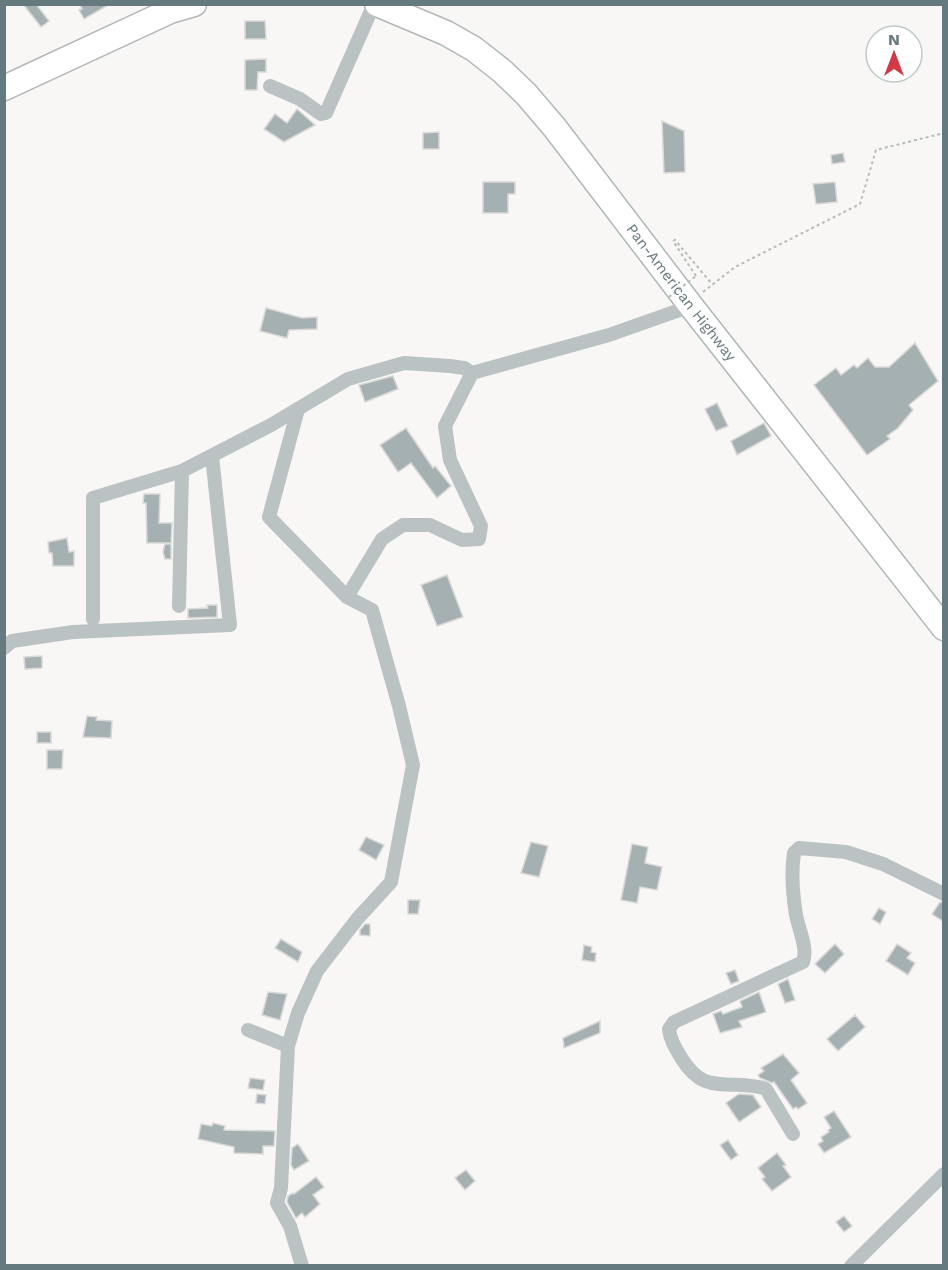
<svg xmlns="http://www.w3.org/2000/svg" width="948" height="1270" viewBox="0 0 948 1270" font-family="'Work Sans',sans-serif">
	<rect width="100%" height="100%" fill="#f8f7f5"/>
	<g fill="#a4b0b2" stroke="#dad9d8" stroke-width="1.5">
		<polygon points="23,4 36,4 49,21 41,27"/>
		<polygon points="80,4 110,4 84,19 79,10 82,9"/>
		<polygon points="245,21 265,21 266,39 245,39"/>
		<polygon points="266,59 266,72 258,72 257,90 245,90 245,60"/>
		<polygon points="297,109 315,125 284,142 264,129 275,114 287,123"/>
		<polygon points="662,121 684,131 685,172 664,173"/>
		<polygon points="439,132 439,149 423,149 423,133"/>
		<polygon points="843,153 845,162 832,164 831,155"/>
		<polygon points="483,182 515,182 515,194 508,194 508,213 483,213"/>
		<polygon points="835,182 837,202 816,204 813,184"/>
		<polygon points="266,308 302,318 317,317 317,329 289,330 287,338 260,331"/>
		<polygon points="915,343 938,381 909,405 913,410 898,428 887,436 890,439 867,455 814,385 836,368 841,375 854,365 857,368 868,358 875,367 889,367"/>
		<polygon points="393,376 398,389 365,402 359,385"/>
		<polygon points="717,403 728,426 716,431 705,409"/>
		<polygon points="764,423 771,436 737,455 731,441"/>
		<polygon points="406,428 433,468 435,466 451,486 437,498 411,463 398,472 380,445"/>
		<polygon points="144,494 160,494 159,523 172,523 171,543 147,543 146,503 143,503"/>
		<polygon points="67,538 69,552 74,551 74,566 53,566 52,553 49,553 48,542"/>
		<polygon points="165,544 171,544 171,559 165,559 163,552"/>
		<polygon points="447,575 463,617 437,626 421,585"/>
		<polygon points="207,605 217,605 217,617 188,618 188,609 208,608"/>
		<polygon points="42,656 42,668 25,669 24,657"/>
		<polygon points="87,716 97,717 96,720 112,721 111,738 83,737"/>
		<rect x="37" y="732" width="14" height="11"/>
		<polygon points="47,750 63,750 62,769 47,769"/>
		<polygon points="366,837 384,845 376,860 359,850"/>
		<polygon points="531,842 548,846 539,877 521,873"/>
		<polygon points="632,844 648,847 645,863 662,867 657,890 640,887 637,903 621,900"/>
		<polygon points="408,900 420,900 418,914 408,914"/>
		<polygon points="940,902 944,903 944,922 932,914"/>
		<polygon points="879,908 886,912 880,924 872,919"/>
		<polygon points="365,924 370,924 370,936 360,935 360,930"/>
		<polygon points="281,939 302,952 298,962 275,948"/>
		<polygon points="835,944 844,954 825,973 815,964"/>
		<polygon points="897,944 911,953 907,958 915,963 908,975 886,961"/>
		<polygon points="584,945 592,947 591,952 596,953 595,962 582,960"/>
		<polygon points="735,970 739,981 731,984 726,973"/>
		<polygon points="788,979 795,1000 785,1003 778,984"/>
		<polygon points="268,992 287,994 280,1020 262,1015"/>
		<polygon points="759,992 766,1012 739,1021 742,1027 720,1033 713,1014 721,1011 723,1014 742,1007 740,1001"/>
		<polygon points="855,1015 865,1027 838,1051 827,1039"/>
		<polygon points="600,1021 600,1033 564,1048 563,1038"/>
		<polygon points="783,1054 799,1073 791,1080 807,1103 798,1109 796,1107 793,1109 774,1082 772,1083 760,1078 758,1075 764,1071 761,1068"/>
		<polygon points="250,1078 265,1080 263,1090 248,1088"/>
		<polygon points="257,1094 266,1095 265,1104 256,1103"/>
		<polygon points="739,1094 753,1095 761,1107 739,1122 726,1103"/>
		<polygon points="834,1111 851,1137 824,1153 818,1144 823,1141 821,1137 829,1132 828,1130 831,1128 824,1117"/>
		<polygon points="213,1123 225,1126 224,1130 275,1131 274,1146 263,1146 263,1154 234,1153 234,1147 198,1139 201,1124 212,1126"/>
		<polygon points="728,1140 738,1155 731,1160 720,1145"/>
		<polygon points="298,1144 309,1161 294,1170 291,1165 292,1148"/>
		<polygon points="777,1153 786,1165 783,1166 791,1177 772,1191 762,1179 765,1177 758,1168"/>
		<polygon points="466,1170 475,1181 465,1190 455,1178"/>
		<polygon points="316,1177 324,1187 313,1195 320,1204 305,1217 302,1213 296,1218 287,1202 288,1196 293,1193 294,1194"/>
		<polygon points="844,1216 852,1226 844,1232 836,1222"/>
	</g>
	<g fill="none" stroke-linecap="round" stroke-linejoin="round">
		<g stroke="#b1b7b9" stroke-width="27">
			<g id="highway">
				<path id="s1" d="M377 4 446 33 474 49 502 71 526 94 555 128 691 306 944 628"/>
				<polyline points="4,88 170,11 194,4"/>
			</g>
		</g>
		<g stroke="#b6bbbc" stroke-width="2" stroke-dasharray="3 3" stroke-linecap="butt">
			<polyline points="696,276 673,241 675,240 712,284"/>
			<polyline points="703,292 735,267 860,204 876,150 944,133"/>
		</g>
		<g stroke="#bbc2c3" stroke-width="14">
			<polyline points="270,86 300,99 321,114 326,113 374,4"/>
			<polyline points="298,409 269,517 347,597 372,610 399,706 413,765 391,882 358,918 317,971 298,1013 288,1046 281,1188 277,1203 290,1226 302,1266"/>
			<polyline points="347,597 382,539 403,525 430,525 462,540 479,539 481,526 450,460 445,426 472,373 609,335 691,306"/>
			<polyline points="179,606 182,471"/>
			<polyline points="93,619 93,498 182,471 271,425 348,379 404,363 450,366 464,368 472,373"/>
			<polyline points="4,648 12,641 73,632 230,625 212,456"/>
			<polyline points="248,1030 288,1046"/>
			<path d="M793 1134 766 1089C758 1086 751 1086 743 1085 712 1084 699 1086 682 1059 676 1049 670 1040 669 1029L674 1022 803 962C808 948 799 930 796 915 793 896 791 872 794 853L799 848 846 852 883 864 944 894"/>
			<polyline points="851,1266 944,1174"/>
		</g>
		<use href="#highway" stroke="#fff" stroke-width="24"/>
		<polyline stroke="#b6bbbc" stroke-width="2" stroke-dasharray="3 3" stroke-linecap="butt" points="669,297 696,276"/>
	</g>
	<g text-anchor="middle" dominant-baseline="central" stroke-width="6" stroke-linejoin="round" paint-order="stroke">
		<g font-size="15" fill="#657a7e" stroke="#fff">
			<text stroke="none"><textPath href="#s1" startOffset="428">Pan-American Highway</textPath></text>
		</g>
	</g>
	<rect width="948" height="1270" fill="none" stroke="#657a7e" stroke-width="12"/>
	<g transform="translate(894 54)"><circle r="28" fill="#ffffff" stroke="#c1cacb" stroke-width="1.5"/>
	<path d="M0-4.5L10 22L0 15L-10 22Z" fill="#d53843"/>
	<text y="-9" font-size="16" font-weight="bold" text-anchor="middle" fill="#657a7e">N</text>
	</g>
</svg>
